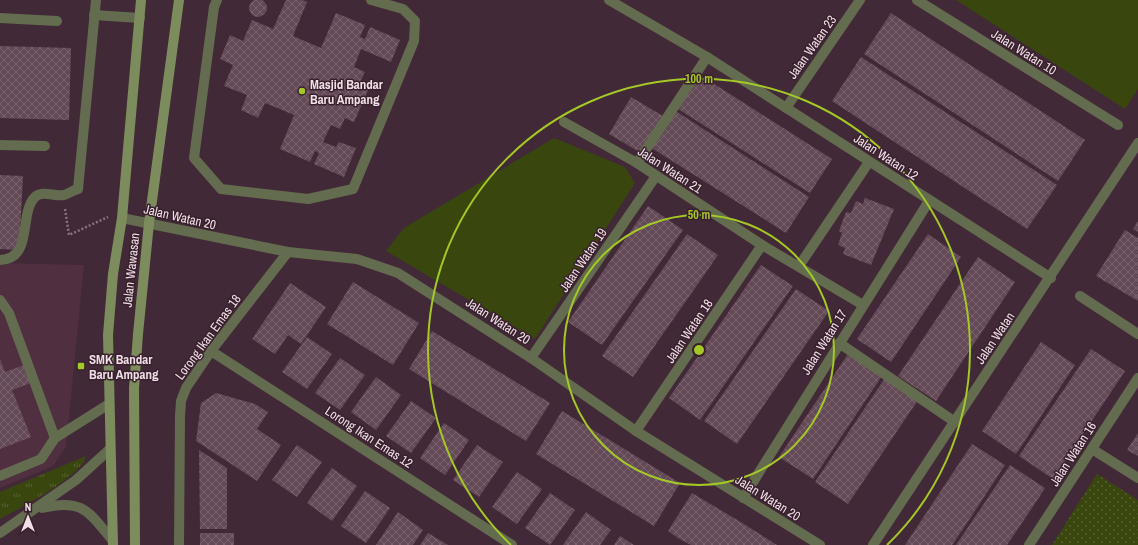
<svg xmlns="http://www.w3.org/2000/svg" width="1138" height="545" viewBox="0 0 1138 545" font-family="'Archivo Narrow',sans-serif">
	<defs>
		<pattern id="grass-tufts" width="24" height="20" patternUnits="userSpaceOnUse"><rect width="24" height="20" fill="#39470e"/><path d="M3 7l-1-3M5 7V3M7 7l1-3M15 17l-1-3M17 17v-4M19 17l1-3" fill="none" stroke="#566131"/></pattern>
		<pattern id="park-dots" width="8" height="8" patternUnits="userSpaceOnUse"><rect width="8" height="8" fill="#39470e"/><path d="M2 2h.1M6 6h.1" fill="none" stroke="#566131" stroke-width="1.8" stroke-linecap="round"/></pattern>
		<pattern id="building-cross-hatch" width="8" height="8" patternUnits="userSpaceOnUse"><rect width="8" height="8" fill="#644957"/><path d="M0 0l8 8M0 8l8-8" fill="none" stroke="#7a636f"/></pattern>
	</defs>
	<rect width="100%" height="100%" fill="#422937"/>
	<polygon fill="#4f2f40" points="0,263 84,265 66,447 53,466 0,488"/>
	<path fill="url(#grass-tufts)" d="M86 456C82 477 19 508 0 519V492Z"/>
	<polygon fill="url(#park-dots)" points="1097,474 1138,500 1138,545 1052,545"/>
	<g fill="#39470e">
		<polygon points="956,0 1138,0 1138,89 1125,109"/>
		<polygon points="554,138 625,167 635,183 535,339 386,251 404,228"/>
	</g>
	<g fill="url(#building-cross-hatch)">
		<circle cx="258" cy="8" r="9"/>
		<polygon points="286,0 302,0 307,2 293,36 321,48 336,13 365,25 360,37 365,39 370,27 400,40 391,62 361,49 354,67 365,72 360,82 370,86 354,122 345,118 340,129 331,125 323,142 336,147 339,142 356,148 344,177 314,164 319,153 315,151 310,162 280,149 294,115 265,103 258,118 241,110 247,95 224,86 233,65 220,59 230,35 243,41 252,20 273,29"/>
		<polygon points="891,13 1085,140 1058,181 864,54"/>
		<polygon points="0,46 71,48 69,120 0,118"/>
		<polygon points="861,57 1057,185 1027,229 832,101"/>
		<polygon points="697,73 832,159 810,193 675,107"/>
		<polygon points="631,97 663,116 641,153 609,134"/>
		<polygon points="674,110 809,197 786,233 650,147"/>
		<polygon points="0,175 23,176 19,250 0,249"/>
		<polygon points="865,198 894,209 871,265 843,254 845,248 838,245 842,233 839,231 846,212 851,213 856,201 863,204"/>
		<polygon points="648,206 683,230 602,345 568,322"/>
		<polygon points="1138,221 1138,232 1133,229"/>
		<polygon points="1125,230 1138,238 1138,301 1096,276"/>
		<polygon points="687,234 718,255 633,377 602,356"/>
		<polygon points="928,234 961,257 891,362 857,339"/>
		<polygon points="978,257 1015,282 936,401 898,376"/>
		<polygon points="761,265 793,286 700,420 669,398"/>
		<polygon points="353,282 419,323 393,365 327,324"/>
		<polygon points="290,283 326,307 301,344 288,335 275,354 252,339"/>
		<polygon points="796,289 829,311 737,444 704,421"/>
		<polygon points="432,331 550,403 526,441 409,369"/>
		<polygon points="307,337 332,354 307,389 282,372"/>
		<polygon points="1041,342 1075,365 1016,454 982,431"/>
		<polygon points="1091,349 1125,371 1053,479 1019,456"/>
		<polygon points="848,354 882,376 813,479 779,457"/>
		<polygon points="340,358 365,375 340,410 315,393"/>
		<polygon points="0,359 5,372 24,365 31,383 12,390 31,437 0,449"/>
		<polygon points="376,377 401,395 376,430 351,412"/>
		<polygon points="885,378 918,400 848,504 815,482"/>
		<polygon points="216,393 255,404 268,412 257,429 281,445 257,481 196,441 201,403"/>
		<polygon points="411,401 436,418 411,453 386,436"/>
		<polygon points="562,411 680,483 654,526 536,454"/>
		<polygon points="444,423 469,440 445,475 420,458"/>
		<polygon points="1138,433 1138,456 1127,450"/>
		<polygon points="972,444 1005,465 963,529 952,545 905,545"/>
		<polygon points="297,445 322,462 297,497 272,480"/>
		<polygon points="477,445 503,462 479,497 453,480"/>
		<polygon points="199,450 227,468 227,529 200,529"/>
		<polygon points="1010,465 1045,488 1038,499 1007,545 956,545"/>
		<polygon points="332,468 357,486 332,521 307,503"/>
		<polygon points="517,472 542,489 517,524 492,507"/>
		<polygon points="365,491 390,508 366,543 341,526"/>
		<polygon points="550,493 575,510 550,545 525,528"/>
		<polygon points="692,493 744,524 777,545 691,545 678,538 668,531"/>
		<polygon points="398,512 423,530 413,545 376,545"/>
		<polygon points="586,512 611,530 600,545 563,545"/>
		<rect x="200" y="533" width="34" height="12"/>
		<polygon points="428,533 448,545 420,545"/>
		<polygon points="620,536 634,545 614,545"/>
	</g>
	<g fill="none" stroke-linecap="round" stroke-linejoin="round">
		<polyline stroke="#89737f" stroke-width="2.5" stroke-dasharray="2 2" stroke-linecap="butt" points="65,209 69,235 108,217"/>
		<g stroke="#636c4e" stroke-width="10">
			<polyline points="217,0 214,7 194,158 221,189 308,199 353,189 414,41 415,21 403,9 371,0"/>
			<polyline points="94,15 140,18"/>
			<polyline points="0,18 57,21"/>
			<polyline points="0,145 45,146"/>
			<polyline points="637,163 707,57"/>
			<path d="M0 260C33 259 19 216 34 198 42 189 54 197 64 195 68 194 73 190 78 189L96 0"/>
			<polyline points="799,266 869,162"/>
			<polyline points="0,300 9,313 55,438"/>
			<polyline points="839,343 955,422"/>
			<polyline points="0,476 41,459 55,438 109,404"/>
		</g>
		<g stroke="#636c4e" stroke-width="10">
			<polyline points="609,0 707,57 1051,278"/>
			<polyline points="917,0 1118,125"/>
			<polyline points="786,108 860,0"/>
			<polyline points="564,122 637,163 762,245 863,305"/>
			<polyline points="122,218 288,252 357,259 398,273 531,358 636,431 820,545"/>
			<polyline points="1080,296 1138,334"/>
			<polyline points="211,351 512,545"/>
			<polyline points="531,358 656,176"/>
			<polyline points="636,431 762,245"/>
			<polyline points="1092,449 1138,478"/>
			<polyline points="743,498 929,201"/>
			<path d="M42 508C83 498 89 512 113 541"/>
			<polyline points="0,533 76,480 110,449"/>
			<polyline points="179,545 180,416 181,401 186,388 211,351 288,252"/>
			<polyline points="1029,545 1138,378"/>
		</g>
		<polyline stroke="#636c4e" stroke-width="10" points="873,545 1138,143"/>
		<g stroke="#7d8c5c" stroke-width="10">
			<polyline points="113,545 108,335 113,274 122,218 141,0"/>
			<polyline points="135,545 134,388 138,334 149,223 179,0"/>
		</g>
	</g>
	<g fill="none" stroke="#a4c825" stroke-width="2">
		<circle cx="699" cy="350" r="135"/>
		<path d="M511 545A271 271 0 1 1 887 545"/>
	</g>
	<g fill="#a4c825" stroke="#38202c" stroke-width="1.5">
		<circle cx="302" cy="91" r="4"/>
		<rect x="77" y="362" width="8" height="8" rx="2"/>
	</g>
	<g text-anchor="middle" dominant-baseline="central" stroke-width="3" stroke-linejoin="round" paint-order="stroke">
		<g font-size="13" fill="#f0dfe7" stroke="#38202c">
			<text transform="translate(812 47) rotate(-55)">Jalan Watan 23</text>
			<text transform="translate(1024 52) rotate(32)">Jalan Watan 10</text>
			<text transform="translate(886 157) rotate(33)">Jalan Watan 12</text>
			<text transform="translate(670 170) rotate(33)">Jalan Watan 21</text>
			<text transform="translate(180 217) rotate(13)">Jalan Watan 20</text>
			<text transform="translate(583 260) rotate(-56)">Jalan Watan 19</text>
			<text transform="translate(131 270) rotate(-84)">Jalan Wawasan</text>
			<text transform="translate(498 321) rotate(33)">Jalan Watan 20</text>
			<text transform="translate(689 331) rotate(-56)">Jalan Watan 18</text>
			<text transform="translate(208 337) rotate(-54)">Lorong Ikan Emas 18</text>
			<text transform="translate(995 338) rotate(-56)">Jalan Watan</text>
			<text transform="translate(824 342) rotate(-58)">Jalan Watan 17</text>
			<text transform="translate(369 437) rotate(33)">Lorong Ikan Emas 12</text>
			<text transform="translate(1073 454) rotate(-57)">Jalan Watan 16</text>
			<text transform="translate(768 498) rotate(32)">Jalan Watan 20</text>
		</g>
		<g font-size="13" font-weight="bold" fill="#f0dfe7" stroke="#38202c" text-anchor="start">
			<text x="310" y="84">Masjid Bandar<tspan x="310" dy="15">Baru Ampang</tspan></text>
			<text x="89" y="359">SMK Bandar<tspan x="89" dy="15">Baru Ampang</tspan></text>
		</g>
	</g>
	<circle cx="699" cy="350" r="6" fill="#a4c825" stroke="#38202c" stroke-width="2"/>
	<g font-size="12" text-anchor="middle" font-weight="bold" fill="#a4c825" stroke="#38202c" stroke-width="3" stroke-linejoin="round" paint-order="stroke">
		<text x="699" y="83">100 m</text>
		<text x="699" y="219">50 m</text>
	</g>
	<g transform="translate(28 517)" stroke="#38202c" stroke-width="3" paint-order="stroke">
	<path d="M0-3L7 15L0 10L-7 15Z" fill="#f0dfe7"/>
	<text y="-6" font-size="11" font-weight="bold" text-anchor="middle" fill="#f0dfe7">N</text>
	</g>
</svg>
